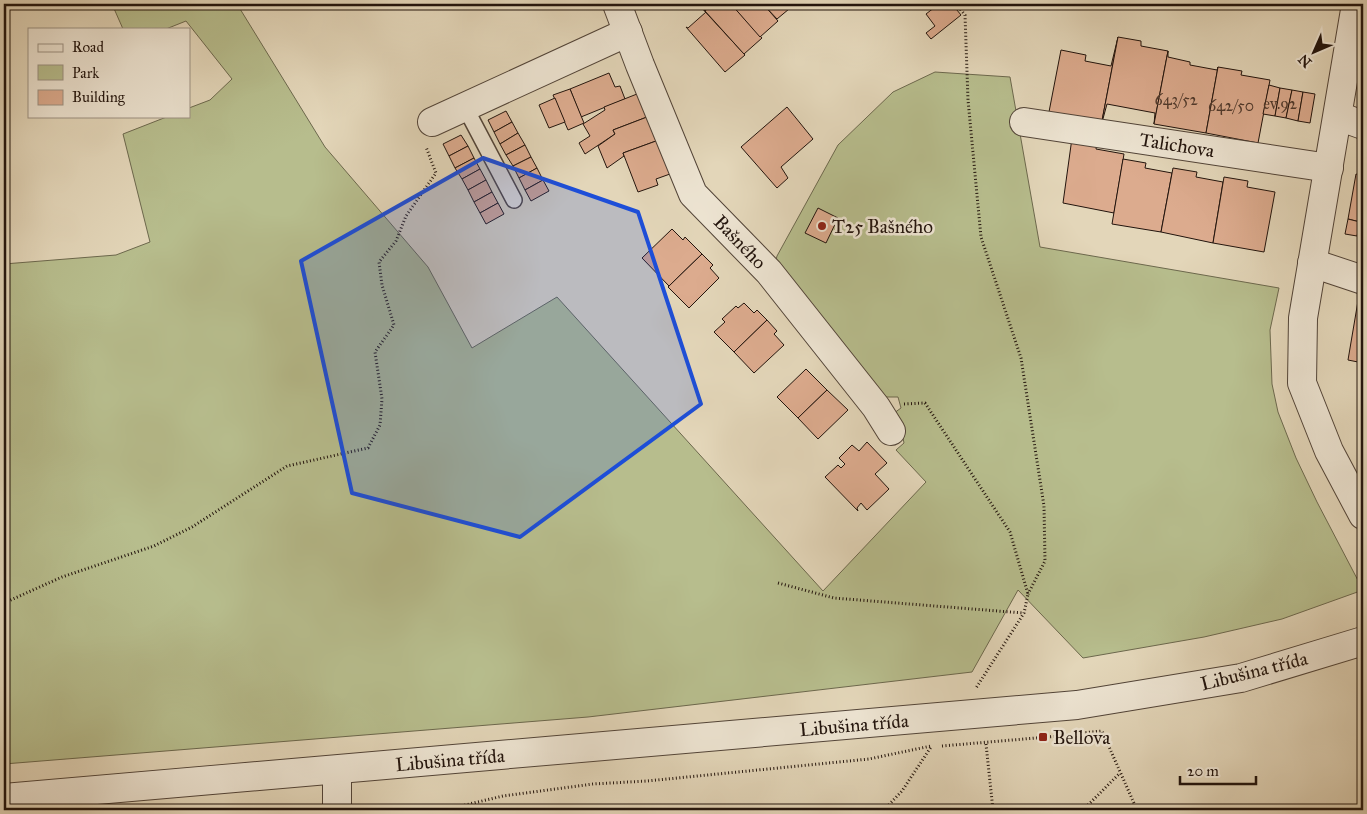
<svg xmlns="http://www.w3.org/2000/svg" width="1367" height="814" viewBox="0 0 1367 814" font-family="'IM FELL Great Primer',serif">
	<rect width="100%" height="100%" fill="#e3d6b9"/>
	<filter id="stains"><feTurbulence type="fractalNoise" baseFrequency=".004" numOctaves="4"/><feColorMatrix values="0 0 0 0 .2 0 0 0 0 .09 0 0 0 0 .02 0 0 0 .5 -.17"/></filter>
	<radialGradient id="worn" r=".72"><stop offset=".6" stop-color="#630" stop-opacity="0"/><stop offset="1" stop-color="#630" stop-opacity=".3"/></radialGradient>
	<polygon fill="#b7bd8d" stroke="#6c684d" points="112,4 237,4 325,147 428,267 472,348 557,297 823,591 926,482 896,450 904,443 903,438 890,416 901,408 898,397 884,397 775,264 777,256 838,145 893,92 935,72 1010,77 1040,247 1279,288 1270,330 1272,384 1278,412 1296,458 1317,502 1363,590 1282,619 1204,637 1083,658 1018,590 972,672 588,717 4,764 4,264 116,255 150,242 123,134 169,116 189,116 189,108 210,100 232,79 186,21 166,29 123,29"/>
	<g fill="#dcab8e" stroke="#22140d">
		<polygon points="698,4 745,55 725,72 686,27 688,28 706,12"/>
		<polygon points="713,4 731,4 762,38 744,54 705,11"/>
		<polygon points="731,4 763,4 778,21 760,37"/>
		<polygon points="763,4 795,4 777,19"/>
		<polygon points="939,4 952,4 961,15 931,39 926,33 935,26 926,14"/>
		<polygon points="1118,37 1101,126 1048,117 1061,50 1086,55 1085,61 1111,66"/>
		<polygon points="1118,37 1141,41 1141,46 1168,51 1154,124 1155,113 1107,104 1101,126"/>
		<polygon points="1168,51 1168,57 1190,62 1190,65 1217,70 1218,67 1206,133 1154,124"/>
		<polygon points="1218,67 1242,71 1241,75 1270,80 1258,143 1206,133"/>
		<polygon points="609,73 615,87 620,86 625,99 581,117 570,89"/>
		<polygon points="1269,85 1280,88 1275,116 1263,114"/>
		<polygon points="1280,88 1292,90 1286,118 1275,116"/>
		<polygon points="570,89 584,123 568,130 553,95"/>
		<polygon points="1292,90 1303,92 1298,121 1286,118"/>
		<polygon points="1303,92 1315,94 1310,123 1298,121"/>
		<polygon points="637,94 647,117 613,130 615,134 585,154 579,143 590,136 583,124 605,110 604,107"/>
		<polygon points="555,98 565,122 549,128 539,105"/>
		<polygon points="787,107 813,139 781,167 788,178 777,188 741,147"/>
		<polygon points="506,111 512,122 494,132 488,120"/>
		<polygon points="647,117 656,141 623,153 624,156 607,168 598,146 615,134 613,130"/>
		<polygon points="512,122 518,133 500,144 494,132"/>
		<polygon points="518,133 525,145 506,155 500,144"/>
		<polygon points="461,135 468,146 449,156 443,144"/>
		<polygon points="1072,138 1097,142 1096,149 1124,154 1114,213 1063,203"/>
		<polygon points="656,141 670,174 656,179 658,185 638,192 623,153"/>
		<polygon points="525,145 531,157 513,166 506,155"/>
		<polygon points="468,146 474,158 455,168 449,156"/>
		<polygon points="531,157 537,168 519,178 513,166"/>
		<polygon points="474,158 480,169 462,179 455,168"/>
		<polygon points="1123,159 1146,163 1145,168 1172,173 1161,232 1112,224"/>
		<polygon points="537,168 543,180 525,190 519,178"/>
		<polygon points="1173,168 1197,172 1196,177 1223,182 1213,243 1161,232"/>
		<polygon points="480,169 486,180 468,190 462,179"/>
		<polygon points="1356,174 1363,176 1363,204 1360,222 1348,219"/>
		<polygon points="1224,177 1248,181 1247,187 1275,192 1264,252 1213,243"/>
		<polygon points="486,180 492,192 474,202 468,190"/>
		<polygon points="543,180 549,191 531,201 525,190"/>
		<polygon points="492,192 498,203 480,213 474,202"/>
		<polygon points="498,203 504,214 486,224 480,213"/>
		<polygon points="818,208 838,218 826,243 805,233"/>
		<polygon points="1348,219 1360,222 1357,236 1345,234"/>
		<polygon points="672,229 683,240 685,237 702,254 669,286 642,258"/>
		<polygon points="702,254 713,265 710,268 719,278 689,308 668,287"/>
		<polygon points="1359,295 1363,296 1363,363 1348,360"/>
		<polygon points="744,303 754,313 757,310 767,320 734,352 714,332 725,322 722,319 736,306 738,308"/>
		<polygon points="767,320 777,331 774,334 784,345 754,373 734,352"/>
		<polygon points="806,369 827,390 798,418 777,397"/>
		<polygon points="827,390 848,410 818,439 798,418"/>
		<polygon points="867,442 887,463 875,474 889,489 867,510 861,503 857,508 858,511 825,477 838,465 841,468 845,464 839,458 852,445 859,451"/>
	</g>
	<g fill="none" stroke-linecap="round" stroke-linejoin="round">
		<g stroke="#524438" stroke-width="18">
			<polyline id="service" points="465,107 514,200"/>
		</g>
		<g stroke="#524438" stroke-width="30">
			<g id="minor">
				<polyline points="617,4 640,65 693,194 769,272 876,407 891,431"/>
				<polyline points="1356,4 1303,318 1302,383 1329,451 1363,515"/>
				<polyline points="1338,116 1363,125"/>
				<polyline points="432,122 628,32"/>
				<polyline points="1024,122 1329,168"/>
				<polyline points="1312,263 1363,280"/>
			</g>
		</g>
		<g stroke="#524438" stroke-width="30">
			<g id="tertiary">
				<polyline points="4,798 1077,705 1241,678 1363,641"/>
				<polyline points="337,810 337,770"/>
			</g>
		</g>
		<g stroke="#22140d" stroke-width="3" stroke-dasharray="1 2.5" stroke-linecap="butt">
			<polyline points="956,4 965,15 968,100 981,237 1021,358 1044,506 1045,561 1028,594"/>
			<polyline points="904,404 925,403 1010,532 1028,594 1024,613 976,688"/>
			<polyline points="778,583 834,598 1023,613"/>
			<polyline points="4,603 62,577 154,546 192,527 287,466 368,448 380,425 382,399 375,352 394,325 382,285 379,262 396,241 406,216 436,173 426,147"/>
			<polyline points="1082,733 1102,731 1137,810"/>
			<polyline points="986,744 993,810"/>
			<polyline points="942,746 1071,735"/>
			<polyline points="257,810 288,810"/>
			<polyline points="444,810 503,796 593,784 647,781 869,759 931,746"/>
			<polyline points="884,810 902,791 931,747"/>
			<polyline points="1083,810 1120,773"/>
		</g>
		<use href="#service" stroke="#ede4d2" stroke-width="15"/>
		<use href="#minor" stroke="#ede4d2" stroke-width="28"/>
		<use href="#tertiary" stroke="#ede4d2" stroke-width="28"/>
	</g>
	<path fill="#1d4ed8" fill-opacity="0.2" stroke="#1d4ed8" stroke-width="4" stroke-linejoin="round" d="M483 158 638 212 701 404 520 537 352 493 301 261Z"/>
	<g fill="#8f2418" stroke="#ede4d2" stroke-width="2">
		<circle cx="822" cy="226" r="5"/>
		<rect x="1038" y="732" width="10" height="10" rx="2.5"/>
	</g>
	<g text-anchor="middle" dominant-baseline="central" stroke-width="5" stroke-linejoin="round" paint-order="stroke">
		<g font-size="16" fill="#503a2d">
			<text x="1176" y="99">643/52</text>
			<text x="1280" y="103">ev.92</text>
			<text x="1231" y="105">642/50</text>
		</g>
		<g font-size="19" fill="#22140d" stroke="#ede4d2">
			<text transform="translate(1177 145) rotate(9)">Talichova</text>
			<text transform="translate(740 242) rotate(46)">Bašného</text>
			<text transform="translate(1254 671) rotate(-14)">Libušina třída</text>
			<text transform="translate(854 725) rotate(-5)">Libušina třída</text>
			<text transform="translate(450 760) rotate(-5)">Libušina třída</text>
		</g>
		<g font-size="19" fill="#22140d" stroke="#ede4d2" text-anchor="start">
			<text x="832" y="226">T25 Bašného</text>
			<text x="1053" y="737">Bellova</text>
		</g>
	</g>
	<rect width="1367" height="814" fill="none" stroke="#e3d6b9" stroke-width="20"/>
	<rect x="5" y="5" width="1357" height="804" fill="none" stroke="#22140d" stroke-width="2.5"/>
	<rect x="10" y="10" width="1347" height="794" fill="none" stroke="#22140d"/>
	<rect x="28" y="28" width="162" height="90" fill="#ede4d2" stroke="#9c9183"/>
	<rect x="38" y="44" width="25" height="8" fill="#ede4d2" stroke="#9c9183"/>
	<text x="72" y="52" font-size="15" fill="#22140d">Road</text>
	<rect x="38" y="65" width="25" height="15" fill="#b7bd8d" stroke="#9c9183"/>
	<text x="72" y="78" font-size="15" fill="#22140d">Park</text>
	<rect x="38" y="90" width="25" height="15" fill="#dcab8e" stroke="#9c9183"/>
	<text x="72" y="102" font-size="15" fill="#22140d">Building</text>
	<g transform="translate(1314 52) rotate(225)" stroke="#ede4d2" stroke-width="4" paint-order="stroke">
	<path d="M0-4L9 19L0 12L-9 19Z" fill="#22140d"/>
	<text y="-8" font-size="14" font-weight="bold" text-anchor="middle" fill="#22140d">N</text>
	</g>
	<path d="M1180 776v8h76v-8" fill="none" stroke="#22140d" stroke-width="2.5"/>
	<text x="1187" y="776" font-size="15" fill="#22140d" stroke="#ede4d2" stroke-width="4" paint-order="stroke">20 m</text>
	<rect width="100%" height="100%" filter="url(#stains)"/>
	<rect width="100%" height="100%" fill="url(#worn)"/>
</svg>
